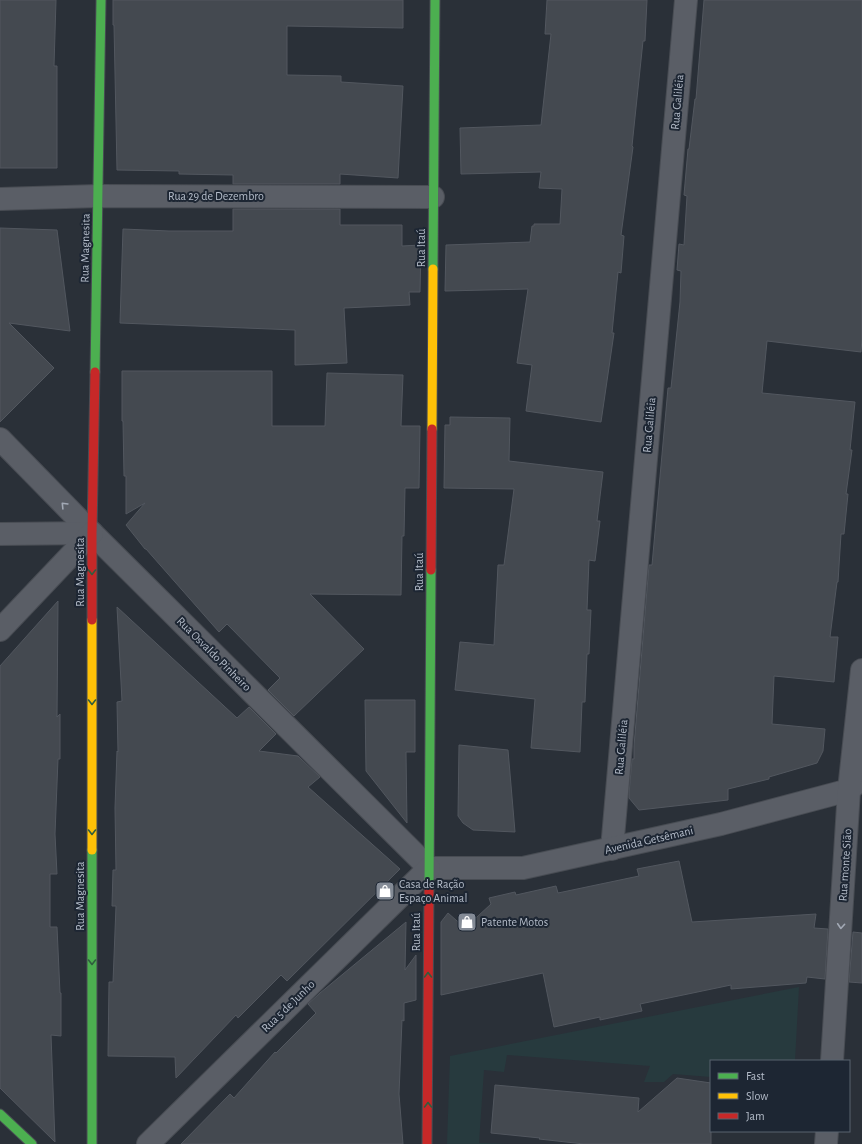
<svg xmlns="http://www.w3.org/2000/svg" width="862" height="1144" viewBox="0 0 862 1144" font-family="'Alegreya Sans',sans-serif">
	<rect width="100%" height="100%" fill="#2a3038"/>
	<polygon fill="#273a3e" points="799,987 795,1061 711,1061 711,1077 673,1074 664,1082 644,1082 650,1066 507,1055 504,1072 484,1070 479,1143 509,1144 447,1144 450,1056"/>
	<g fill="#444950" stroke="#52575f">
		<polygon points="0,0 56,0 54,66 57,66 57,168 0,168"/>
		<polygon points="113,0 403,0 403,28 287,26 287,75 341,76 341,82 403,86 398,178 340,174 340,184 233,184 233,175 179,174 179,171 117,170 114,25 113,25"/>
		<polygon points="547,0 647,0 645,41 643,41 632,146 633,147 621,235 624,236 621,273 618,272 612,333 614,333 601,422 526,411 532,365 517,363 528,289 445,291 446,245 530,242 532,226 534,226 534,224 560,224 562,189 539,188 541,172 461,174 460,128 541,125 551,34 545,34"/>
		<polygon points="704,0 862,0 862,338 861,352 767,341 762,393 855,402 850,450 852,450 846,494 848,494 844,534 841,534 838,582 837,582 830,637 838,637 834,682 774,676 772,724 825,729 823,751 817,763 769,777 769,779 728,789 728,800 639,810 629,798 629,794 632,759 634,759 634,746 649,565 652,565 668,388 671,388 680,302 681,271 677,270 679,244 684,245 687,196 684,195 688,149 689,149 695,99 696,99"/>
		<polygon points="233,209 340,209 340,225 402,225 402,246 421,245 420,292 409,292 410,305 344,308 347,363 295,365 295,330 120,323 123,229 169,231 233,231"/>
		<polygon points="0,228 57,230 70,331 9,323 54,368 0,422"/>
		<polygon points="122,371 272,371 272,426 325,426 327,373 403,375 401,426 420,426 419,488 405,488 404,536 402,536 401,595 310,594 364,649 294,716 268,690 280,678 227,624 219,632 146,549 145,549 126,525 145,503 126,514 126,476 124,476 123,421 122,421"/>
		<polygon points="450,417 510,418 509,461 603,472 597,521 600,521 595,561 589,560 587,610 591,610 589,654 587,654 585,702 582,702 580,752 531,748 535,699 455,690 460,642 494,645 498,565 504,565 514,489 444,488 445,425 450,425"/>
		<polygon points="58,601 57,717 60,714 60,759 58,759 55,834 57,874 50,874 50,927 57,927 60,993 61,993 61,1036 51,1035 55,1142 0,1088 0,666"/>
		<polygon points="117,607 237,718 249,707 276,734 259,751 298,756 320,777 308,787 400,869 287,981 281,975 238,1018 236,1015 176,1078 175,1057 108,1056 109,982 113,982 116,906 112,906 113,870 116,870 115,808 117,751 118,752 117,702 122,701"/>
		<polygon points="365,700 415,700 415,752 406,752 407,823 366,771"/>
		<polygon points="459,745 508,750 515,832 473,830 463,823 458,816"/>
		<polygon points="679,861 692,922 816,914 814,928 828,929 825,979 807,977 806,983 731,989 731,985 640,1004 642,1011 600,1020 600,1017 554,1027 543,973 441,995 441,922 448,913 465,928 491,904 489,898 515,892 516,895 556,886 558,893 639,876 637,869"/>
		<polygon points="406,922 405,970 416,955 416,1000 404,1003 404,1021 402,1020 399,1094 403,1144 181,1144 230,1094 234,1098 275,1052 276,1053 316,1013 308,1004 320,993"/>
		<polygon points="853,932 862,933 862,983 849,982"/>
		<polygon points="677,1078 711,1083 711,1144 584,1144 539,1139 540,1138 491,1133 495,1085 639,1098 638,1112"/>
	</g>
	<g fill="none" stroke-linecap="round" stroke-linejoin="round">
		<g stroke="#484c53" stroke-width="24">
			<g id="street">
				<polyline points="0,199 98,196 433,197"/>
				<polyline points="0,439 92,533 429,868"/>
				<polyline points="0,534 92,533"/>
				<polyline points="0,630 92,533"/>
				<polyline points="612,849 686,0"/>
				<polyline points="429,868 523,868 721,824 849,790 862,778"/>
				<polyline points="832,1061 849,790 862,670"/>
				<polyline points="148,1144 429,868"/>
				<polyline points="826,1144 827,1131"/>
			</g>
		</g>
		<g stroke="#484c53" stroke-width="11">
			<g id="fast">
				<polyline points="433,269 435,0"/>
				<polyline points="95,372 101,0"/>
				<polyline points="92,850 92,1144"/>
				<polyline points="429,888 431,570"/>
				<polyline points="0,1114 32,1144"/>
			</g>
		</g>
		<g stroke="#484c53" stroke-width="11">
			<g id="slow">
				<polyline points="432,429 433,269"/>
				<polyline points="92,620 92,850"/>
			</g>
		</g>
		<g stroke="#484c53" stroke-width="11">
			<g id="jam">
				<polyline points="431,570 432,429"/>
				<polyline points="92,620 92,533 95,372"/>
				<polyline points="427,1144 429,888"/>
			</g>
		</g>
		<use href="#street" stroke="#5a5e66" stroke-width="22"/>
		<use href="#fast" stroke="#4caf50" stroke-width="9"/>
		<use href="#slow" stroke="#ffc107" stroke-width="9"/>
		<use href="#jam" stroke="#c62828" stroke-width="9"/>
	</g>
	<defs><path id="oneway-chevron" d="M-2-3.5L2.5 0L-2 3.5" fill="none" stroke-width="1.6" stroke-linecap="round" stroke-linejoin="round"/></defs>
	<g stroke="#a2a9b5">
		<use href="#oneway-chevron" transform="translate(64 505) rotate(-134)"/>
		<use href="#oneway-chevron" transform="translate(841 926) rotate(94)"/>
	</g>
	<g stroke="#305d3f">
		<use href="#oneway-chevron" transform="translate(92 572) rotate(90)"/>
		<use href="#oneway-chevron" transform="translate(92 702) rotate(90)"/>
		<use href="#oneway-chevron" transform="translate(92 832) rotate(90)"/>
		<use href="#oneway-chevron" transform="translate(92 962) rotate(90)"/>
		<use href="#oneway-chevron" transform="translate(428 975) rotate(-90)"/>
		<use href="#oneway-chevron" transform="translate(428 1105) rotate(-90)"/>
	</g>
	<defs>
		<g id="shop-square" transform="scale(1)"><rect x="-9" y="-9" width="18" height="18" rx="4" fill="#848b96" stroke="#1d2633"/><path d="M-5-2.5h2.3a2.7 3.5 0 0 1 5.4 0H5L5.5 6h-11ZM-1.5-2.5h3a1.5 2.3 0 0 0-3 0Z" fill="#fff"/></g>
	</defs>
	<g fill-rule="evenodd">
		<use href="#shop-square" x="385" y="891"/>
		<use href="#shop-square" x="467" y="922"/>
	</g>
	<g text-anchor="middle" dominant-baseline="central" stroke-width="4" stroke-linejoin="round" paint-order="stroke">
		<g font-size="12" fill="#b4bcc9" stroke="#1d2633">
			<text transform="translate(677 102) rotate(-85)">Rua Galiléia</text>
			<text x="216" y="196">Rua 29 de Dezembro</text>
			<text transform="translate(85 248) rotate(-89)">Rua Magnesita</text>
			<text transform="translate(421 248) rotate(-90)">Rua Itaú</text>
			<text transform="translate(649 425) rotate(-85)">Rua Galiléia</text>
			<text transform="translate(80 572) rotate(-90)">Rua Magnesita</text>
			<text transform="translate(419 572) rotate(-90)">Rua Itaú</text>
			<text transform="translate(214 654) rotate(45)">Rua Osvaldo Pinheiro</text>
			<text transform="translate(621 747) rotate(-85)">Rua Galiléia</text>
			<text transform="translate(649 840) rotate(-13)">Avenida Getsêmani</text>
			<text transform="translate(845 865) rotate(-86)">Rua monte Sião</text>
			<text transform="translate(80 896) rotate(-90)">Rua Magnesita</text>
			<text transform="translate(416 932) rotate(-90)">Rua Itaú</text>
			<text transform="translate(288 1006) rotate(-44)">Rua 5 de Junho</text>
		</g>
		<g font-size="12" fill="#b4bcc9" stroke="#1d2633" text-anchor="start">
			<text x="399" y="884">Casa de Ração<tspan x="399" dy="14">Espaço Animal</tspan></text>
			<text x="481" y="922">Patente Motos</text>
		</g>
	</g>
	<rect x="710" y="1060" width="140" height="72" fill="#1d2633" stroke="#59626f"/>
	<rect x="718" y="1073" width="20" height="6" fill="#4caf50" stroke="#59626f"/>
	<text x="746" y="1080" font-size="12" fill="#b4bcc9">Fast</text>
	<rect x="718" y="1093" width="20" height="6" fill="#ffc107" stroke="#59626f"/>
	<text x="746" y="1100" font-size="12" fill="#b4bcc9">Slow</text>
	<rect x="718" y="1113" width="20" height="6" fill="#c62828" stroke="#59626f"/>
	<text x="746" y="1120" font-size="12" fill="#b4bcc9">Jam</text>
</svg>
